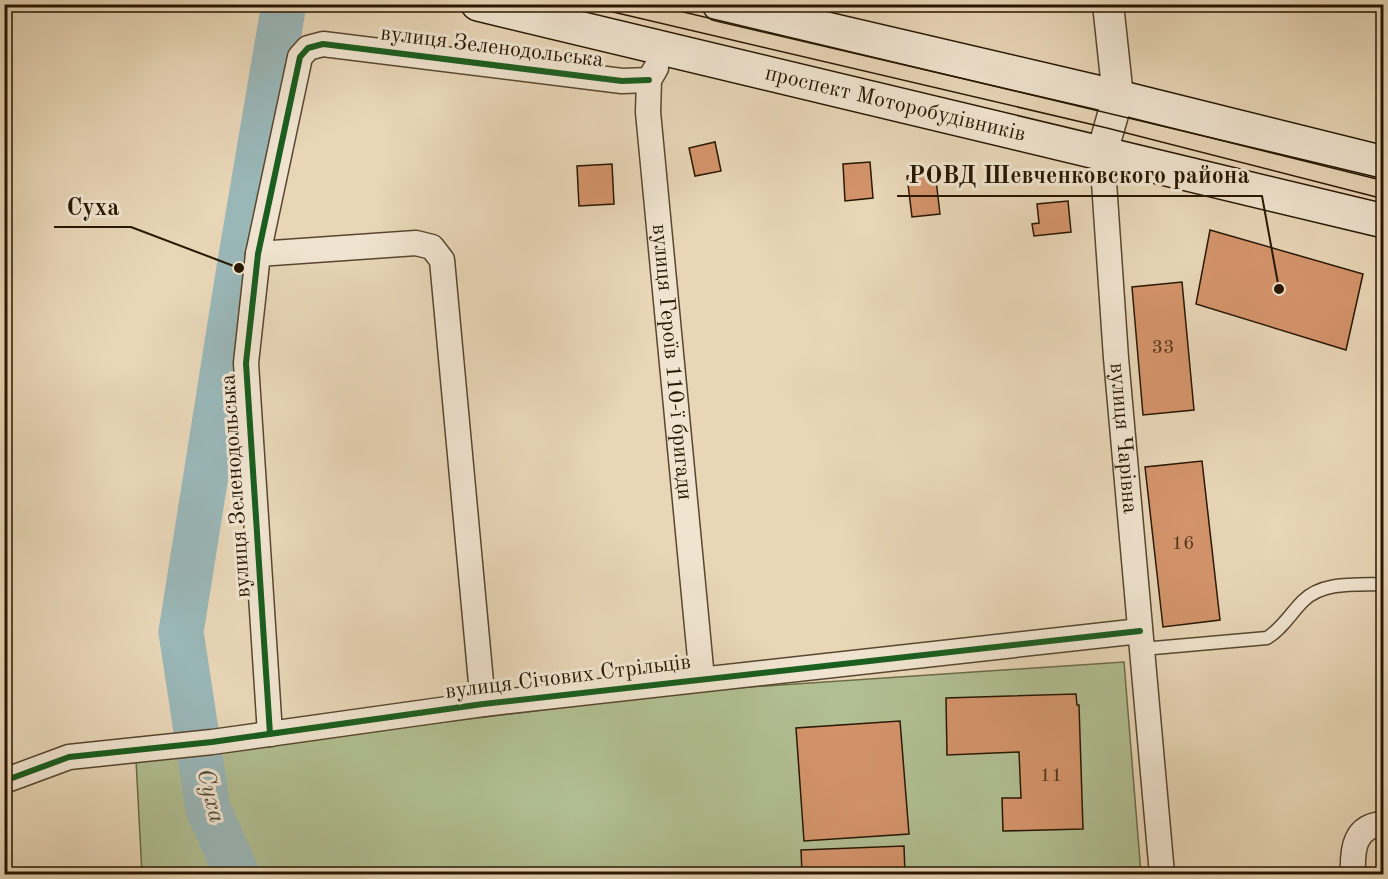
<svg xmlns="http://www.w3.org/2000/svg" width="1388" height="879" viewBox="0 0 1388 879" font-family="'Old Standard TT',serif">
	<rect width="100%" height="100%" fill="#e8d6b7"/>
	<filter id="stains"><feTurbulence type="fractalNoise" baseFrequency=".00333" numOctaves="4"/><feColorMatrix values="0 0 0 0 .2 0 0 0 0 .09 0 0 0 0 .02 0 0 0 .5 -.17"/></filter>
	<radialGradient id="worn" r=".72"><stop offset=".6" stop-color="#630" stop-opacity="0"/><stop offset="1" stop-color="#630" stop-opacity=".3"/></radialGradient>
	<polygon fill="#b1bf92" stroke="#6c6b49" stroke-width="1.5" points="1124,662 1141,874 142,874 136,760 705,690"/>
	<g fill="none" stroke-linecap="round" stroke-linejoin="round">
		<polyline stroke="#9ab7b8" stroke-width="45" points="237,874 208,809 181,632 239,268 284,4"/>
	</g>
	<g fill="#d4946b" stroke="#281700" stroke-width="1.5">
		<polygon points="715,142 721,171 695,176 689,148"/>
		<polygon points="870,162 873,198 845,201 843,164"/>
		<polygon points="612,164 614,204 579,206 577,166"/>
		<polygon points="935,171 940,214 912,217 907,176"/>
		<polygon points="1068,201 1071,232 1034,236 1032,224 1039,223 1037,204"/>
		<polygon points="1210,230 1363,274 1346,350 1196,304"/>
		<polygon points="1182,282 1194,410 1143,415 1132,287"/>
		<polygon points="1202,461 1220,620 1163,627 1145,467"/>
		<polygon points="1076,694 1077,705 1079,705 1083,829 1003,831 1002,798 1021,798 1019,752 947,755 946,698"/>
		<polygon points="900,721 909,834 804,841 796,728"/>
		<polygon points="904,846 905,874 802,874 801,850"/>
	</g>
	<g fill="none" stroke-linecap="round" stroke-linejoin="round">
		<g stroke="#58472e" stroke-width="15">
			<path id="service" d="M1142 649 1267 638C1283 628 1290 614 1303 601 1323 581 1357 585 1384 584"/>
		</g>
		<g stroke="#58472e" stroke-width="27">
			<g id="minor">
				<path id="s1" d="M656 68 649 80 648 112 702 679"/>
				<path id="s2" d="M1102 153 1116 358 1162 874"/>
				<polyline points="258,254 416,243 432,247 442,260 483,704"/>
				<polyline points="270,734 246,363 258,254 300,57 308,48 323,44 622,81 649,80"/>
				<polyline points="4,781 69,757 212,742 483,704 1140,631"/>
				<path d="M1353 874C1352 850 1354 825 1384 824"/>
			</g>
		</g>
		<g stroke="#58472e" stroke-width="33">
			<polyline id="tertiary" points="1102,153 1118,97 1108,4"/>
		</g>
		<g stroke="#281700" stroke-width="36">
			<g id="secondary">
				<path id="s3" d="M478 4 1384 221"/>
				<polyline points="719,4 1118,97 1384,163"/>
			</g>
		</g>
		<use href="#service" stroke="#f0e4d0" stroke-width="12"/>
		<use href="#minor" stroke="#f0e4d0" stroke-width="24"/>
		<use href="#tertiary" stroke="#f0e4d0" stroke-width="30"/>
		<use href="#secondary" stroke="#f0e4d0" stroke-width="33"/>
		<g stroke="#281700" stroke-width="1.5">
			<polyline points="579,4 1107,128 1384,199"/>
			<polyline points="650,4 1384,179"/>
		</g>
		<g stroke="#f0e4d0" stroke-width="10">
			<g id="cycleway">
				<polyline points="270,734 246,363 258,254 300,57 308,48 323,44 622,81 649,80"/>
				<polyline points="4,781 69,757 212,742 483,704 1140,631"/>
			</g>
		</g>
		<use href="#cycleway" stroke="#1b5e20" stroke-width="6"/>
	</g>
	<g text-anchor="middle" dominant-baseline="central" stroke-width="6" stroke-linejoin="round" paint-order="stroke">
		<g font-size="20" fill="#53361b">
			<text x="1163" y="348">33</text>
			<text x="1183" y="544">16</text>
			<text x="1051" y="776">11</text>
		</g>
		<g font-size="22" fill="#281700" stroke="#f0e4d0">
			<text transform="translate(492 47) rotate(7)">вулиця Зеленодольська</text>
			<text stroke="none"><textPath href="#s3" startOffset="429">проспект Моторобудівників</textPath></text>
			<text stroke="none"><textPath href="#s1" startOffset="297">вулиця Героїв 110-ї бригади</textPath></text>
			<text stroke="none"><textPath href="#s2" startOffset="286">вулиця Чарівна</textPath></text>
			<text transform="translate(236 486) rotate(-94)">вулиця Зеленодольська</text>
			<text transform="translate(568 677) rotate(-7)">вулиця Січових Стрільців</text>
		</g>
		<g font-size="24" font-style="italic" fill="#504f40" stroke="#f0e4d0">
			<text transform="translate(210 796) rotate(76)">Суха</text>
		</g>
	</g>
	<path fill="none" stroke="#281700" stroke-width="2" d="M1279 289L1262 196H897M239 268L131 227H54"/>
	<g fill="#281700" stroke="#f0e4d0" stroke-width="2">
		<circle cx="1279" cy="289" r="6"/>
		<circle cx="239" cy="268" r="6"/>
	</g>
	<g font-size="24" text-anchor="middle" font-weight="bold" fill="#281700" stroke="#f0e4d0" stroke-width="6" stroke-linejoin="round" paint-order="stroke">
		<text x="1079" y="183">РОВД Шевченковского района</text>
		<text x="93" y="215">Суха</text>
	</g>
	<rect width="1388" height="879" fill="none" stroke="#e8d6b7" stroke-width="24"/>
	<rect x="6" y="6" width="1376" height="867" fill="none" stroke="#281700" stroke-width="3"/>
	<rect x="12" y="12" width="1364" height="855" fill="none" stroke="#281700" stroke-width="1.5"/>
	<rect width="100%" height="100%" filter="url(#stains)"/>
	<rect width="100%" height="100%" fill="url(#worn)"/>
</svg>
